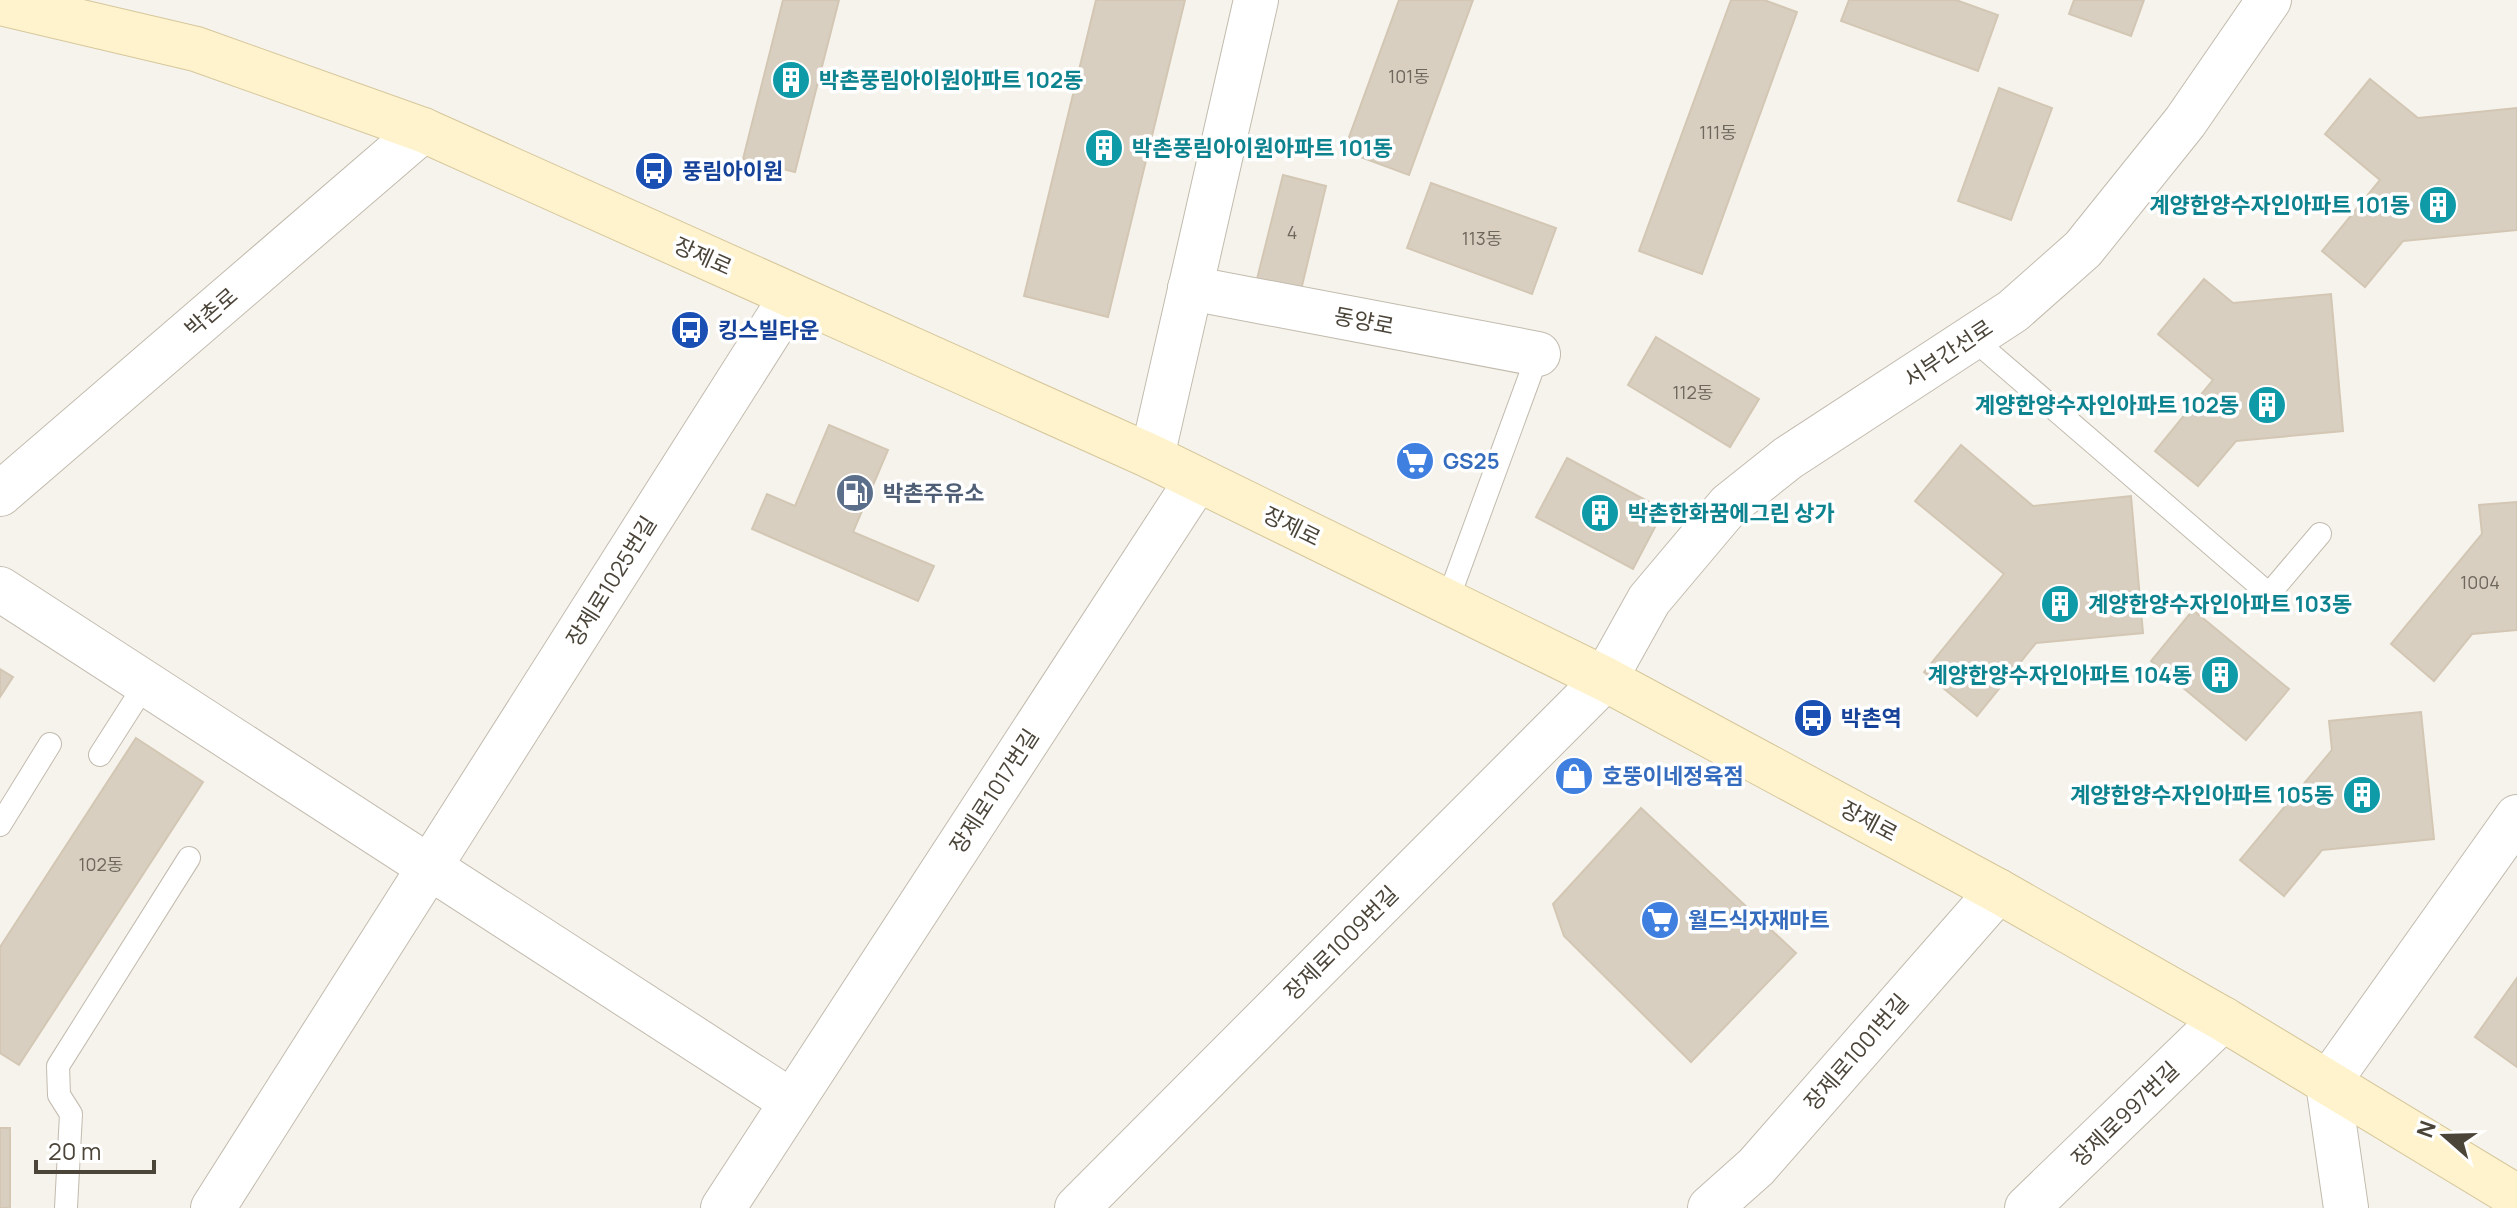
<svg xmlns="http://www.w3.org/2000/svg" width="2517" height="1208" viewBox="0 0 2517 1208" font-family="Manrope,'Noto Sans KR',sans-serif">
	<rect width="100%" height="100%" fill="#f6f3ec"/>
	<g fill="#d8cfc1" stroke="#d3c7b4" stroke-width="2">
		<polygon points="783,0 839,0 795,172 743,159"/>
		<polygon points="1096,0 1185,0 1108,317 1024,296"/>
		<polygon points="1399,0 1473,0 1409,175 1344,151"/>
		<polygon points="1731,0 1764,0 1797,12 1702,274 1639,251"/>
		<polygon points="1849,0 1956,0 1998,15 1978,71 1841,21"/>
		<polygon points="2074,0 2144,0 2131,36 2069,14"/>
		<polygon points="2370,79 2418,118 2517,108 2517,230 2403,241 2365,287 2322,251 2380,180 2325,134"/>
		<polygon points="1999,88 2052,108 2011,220 1958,201"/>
		<polygon points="1283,175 1326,186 1301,290 1257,279"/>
		<polygon points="1431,183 1556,228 1532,294 1407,248"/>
		<polygon points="2204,279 2233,303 2331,294 2343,431 2236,441 2198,486 2155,451 2213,380 2158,334"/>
		<polygon points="1656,337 1759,399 1730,447 1628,385"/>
		<polygon points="829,425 888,450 853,532 934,566 918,601 752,529 767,494 795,506"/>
		<polygon points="1961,445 2033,506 2131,496 2143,633 2036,643 1977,716 1924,672 2004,574 1915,501"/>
		<polygon points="1567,458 1664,510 1633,569 1536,517"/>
		<polygon points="2517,502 2517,630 2472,634 2434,681 2391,644 2482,534 2479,505"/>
		<polygon points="2193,610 2289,689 2246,740 2151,661"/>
		<polygon points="0,669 13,677 0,697"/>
		<polygon points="2421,712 2434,839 2322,850 2284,896 2240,860 2332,750 2329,721"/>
		<polygon points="136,738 203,782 19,1065 0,1053 0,947"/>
		<polygon points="1641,808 1796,953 1691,1062 1564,936 1553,904"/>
		<polygon points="2517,978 2517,1067 2475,1037"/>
		<rect x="0" y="1128" width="10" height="80"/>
	</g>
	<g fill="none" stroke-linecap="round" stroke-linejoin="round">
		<g stroke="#c2bbae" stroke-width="24">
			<g id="service">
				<polyline points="1972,338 2269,594 2320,534"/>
				<polyline points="1447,602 1538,354"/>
				<polyline points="100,755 146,683"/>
				<polyline points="0,825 50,744"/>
				<polyline points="66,1208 71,1114 59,1095 58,1066 189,858"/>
			</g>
		</g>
		<g stroke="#c2bbae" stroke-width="46">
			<g id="minor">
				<polyline points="1190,288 1538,354"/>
				<polyline points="1152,457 1256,0"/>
				<polyline points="0,494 423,130"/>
				<polyline points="0,589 792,1102"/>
				<polyline points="213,1208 792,296"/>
				<polyline points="723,1208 1197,480"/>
				<polyline points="1077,1208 1605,679 1649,600 1729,505 1788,458 2013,311 2083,249 2185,122 2269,0"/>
				<polyline points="1710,1208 1756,1167 1998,891"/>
				<polyline points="2027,1208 2223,1019"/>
				<polyline points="2346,1208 2328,1083 2517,817"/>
			</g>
		</g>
		<g stroke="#d6c79b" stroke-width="46">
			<polyline id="secondary" points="0,3 196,49 423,130 1152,457 1605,679 1998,891 2223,1019 2517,1197"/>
		</g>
		<use href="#service" stroke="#fff" stroke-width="22"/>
		<use href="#minor" stroke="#fff" stroke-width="44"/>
		<use href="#secondary" stroke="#fff3cd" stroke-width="44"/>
	</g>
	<defs>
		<g id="building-disc" transform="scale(2)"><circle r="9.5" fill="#0f9aa8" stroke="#fff"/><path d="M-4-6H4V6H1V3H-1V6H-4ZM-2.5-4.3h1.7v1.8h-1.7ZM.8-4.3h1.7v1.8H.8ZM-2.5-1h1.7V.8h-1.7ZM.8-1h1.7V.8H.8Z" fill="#fff"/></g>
		<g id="bus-disc" transform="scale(2)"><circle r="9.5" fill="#1a4fb4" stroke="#fff"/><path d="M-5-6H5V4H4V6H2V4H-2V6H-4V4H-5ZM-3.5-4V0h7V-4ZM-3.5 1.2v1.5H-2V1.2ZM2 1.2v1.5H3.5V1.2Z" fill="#fff"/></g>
		<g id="supermarket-disc" transform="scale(2)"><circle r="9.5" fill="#3f7fe0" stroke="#fff"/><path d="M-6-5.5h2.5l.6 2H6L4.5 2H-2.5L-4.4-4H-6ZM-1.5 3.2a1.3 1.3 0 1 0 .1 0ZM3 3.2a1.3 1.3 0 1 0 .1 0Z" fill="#fff"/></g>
		<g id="fuel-disc" transform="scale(2)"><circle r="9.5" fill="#5c6f8a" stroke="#fff"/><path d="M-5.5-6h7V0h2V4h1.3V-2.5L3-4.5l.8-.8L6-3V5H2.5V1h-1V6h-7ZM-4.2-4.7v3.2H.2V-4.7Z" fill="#fff"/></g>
		<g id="shop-disc" transform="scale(2)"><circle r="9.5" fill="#3f7fe0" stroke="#fff"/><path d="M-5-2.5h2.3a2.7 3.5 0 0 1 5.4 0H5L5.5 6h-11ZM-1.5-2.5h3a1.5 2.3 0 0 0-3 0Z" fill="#fff"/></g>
	</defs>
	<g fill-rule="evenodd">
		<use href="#building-disc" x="791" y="80"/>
		<use href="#building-disc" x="1104" y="148"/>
		<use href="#bus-disc" x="654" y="171"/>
		<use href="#building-disc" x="2438" y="205"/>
		<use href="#bus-disc" x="690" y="330"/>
		<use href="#building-disc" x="2267" y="405"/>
		<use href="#supermarket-disc" x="1415" y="461"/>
		<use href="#fuel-disc" x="855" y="493"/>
		<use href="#building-disc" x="1600" y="513"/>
		<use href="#building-disc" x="2060" y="604"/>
		<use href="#building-disc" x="2220" y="675"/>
		<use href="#bus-disc" x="1813" y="718"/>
		<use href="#shop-disc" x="1574" y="776"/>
		<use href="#building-disc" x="2362" y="795"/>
		<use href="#supermarket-disc" x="1660" y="920"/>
	</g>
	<g text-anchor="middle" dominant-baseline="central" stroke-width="7" stroke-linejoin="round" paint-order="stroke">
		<g font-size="18" fill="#6e675b">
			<text x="1409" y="76">101동</text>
			<text x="1718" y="132">111동</text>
			<text x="1292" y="232">4</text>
			<text x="1482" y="238">113동</text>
			<text x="1693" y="392">112동</text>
			<text x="2480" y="582">1004</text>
			<text x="101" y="864">102동</text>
		</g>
		<g font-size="22" font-weight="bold" fill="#0d838f" stroke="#fff" text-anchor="start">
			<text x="819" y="80">박촌풍림아이원아파트 102동</text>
			<text x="1132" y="148">박촌풍림아이원아파트 101동</text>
			<text x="2410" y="205" text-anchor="end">계양한양수자인아파트 101동</text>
			<text x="2239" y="405" text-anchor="end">계양한양수자인아파트 102동</text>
			<text x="1628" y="513">박촌한화꿈에그린 상가</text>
			<text x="2088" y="604">계양한양수자인아파트 103동</text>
			<text x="2192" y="675" text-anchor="end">계양한양수자인아파트 104동</text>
			<text x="2334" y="795" text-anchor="end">계양한양수자인아파트 105동</text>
		</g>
		<g font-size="22" font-weight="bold" fill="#164399" stroke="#fff" text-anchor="start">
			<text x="682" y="171">풍림아이원</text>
			<text x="718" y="330">킹스빌타운</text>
			<text x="1841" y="718">박촌역</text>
		</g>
		<g font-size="22" fill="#4b4439" stroke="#fff">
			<text transform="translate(703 256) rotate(24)">장제로</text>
			<text transform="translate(211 312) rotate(-41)">박촌로</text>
			<text transform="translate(1364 321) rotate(11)">동양로</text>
			<text transform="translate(1948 353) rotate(-34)">서부간선로</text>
			<text transform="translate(1292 526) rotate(26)">장제로</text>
			<text transform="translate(611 581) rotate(-58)">장제로1025번길</text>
			<text transform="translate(994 791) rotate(-57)">장제로1017번길</text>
			<text transform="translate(1869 821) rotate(28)">장제로</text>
			<text transform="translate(1341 943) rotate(-45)">장제로1009번길</text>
			<text transform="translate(1856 1052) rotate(-49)">장제로1001번길</text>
			<text transform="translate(2125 1114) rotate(-44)">장제로997번길</text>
		</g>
		<g font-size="22" font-weight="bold" fill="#366cbe" stroke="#fff" text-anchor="start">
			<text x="1443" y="461">GS25</text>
			<text x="1602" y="776">호뚱이네정육점</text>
			<text x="1688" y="920">월드식자재마트</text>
		</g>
		<g font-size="22" font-weight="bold" fill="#4e5e75" stroke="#fff" text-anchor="start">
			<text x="883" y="493">박촌주유소</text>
		</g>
	</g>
	<g transform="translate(2445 1136) rotate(290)" stroke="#ffffff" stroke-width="6" paint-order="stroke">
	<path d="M0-6L14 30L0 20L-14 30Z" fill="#4b4439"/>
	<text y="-12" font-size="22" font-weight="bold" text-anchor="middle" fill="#4b4439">N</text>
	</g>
	<path d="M36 1160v12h118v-12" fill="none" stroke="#4b4439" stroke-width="4"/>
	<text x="48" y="1160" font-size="24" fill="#4b4439" stroke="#ffffff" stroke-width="6" paint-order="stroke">20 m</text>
</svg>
